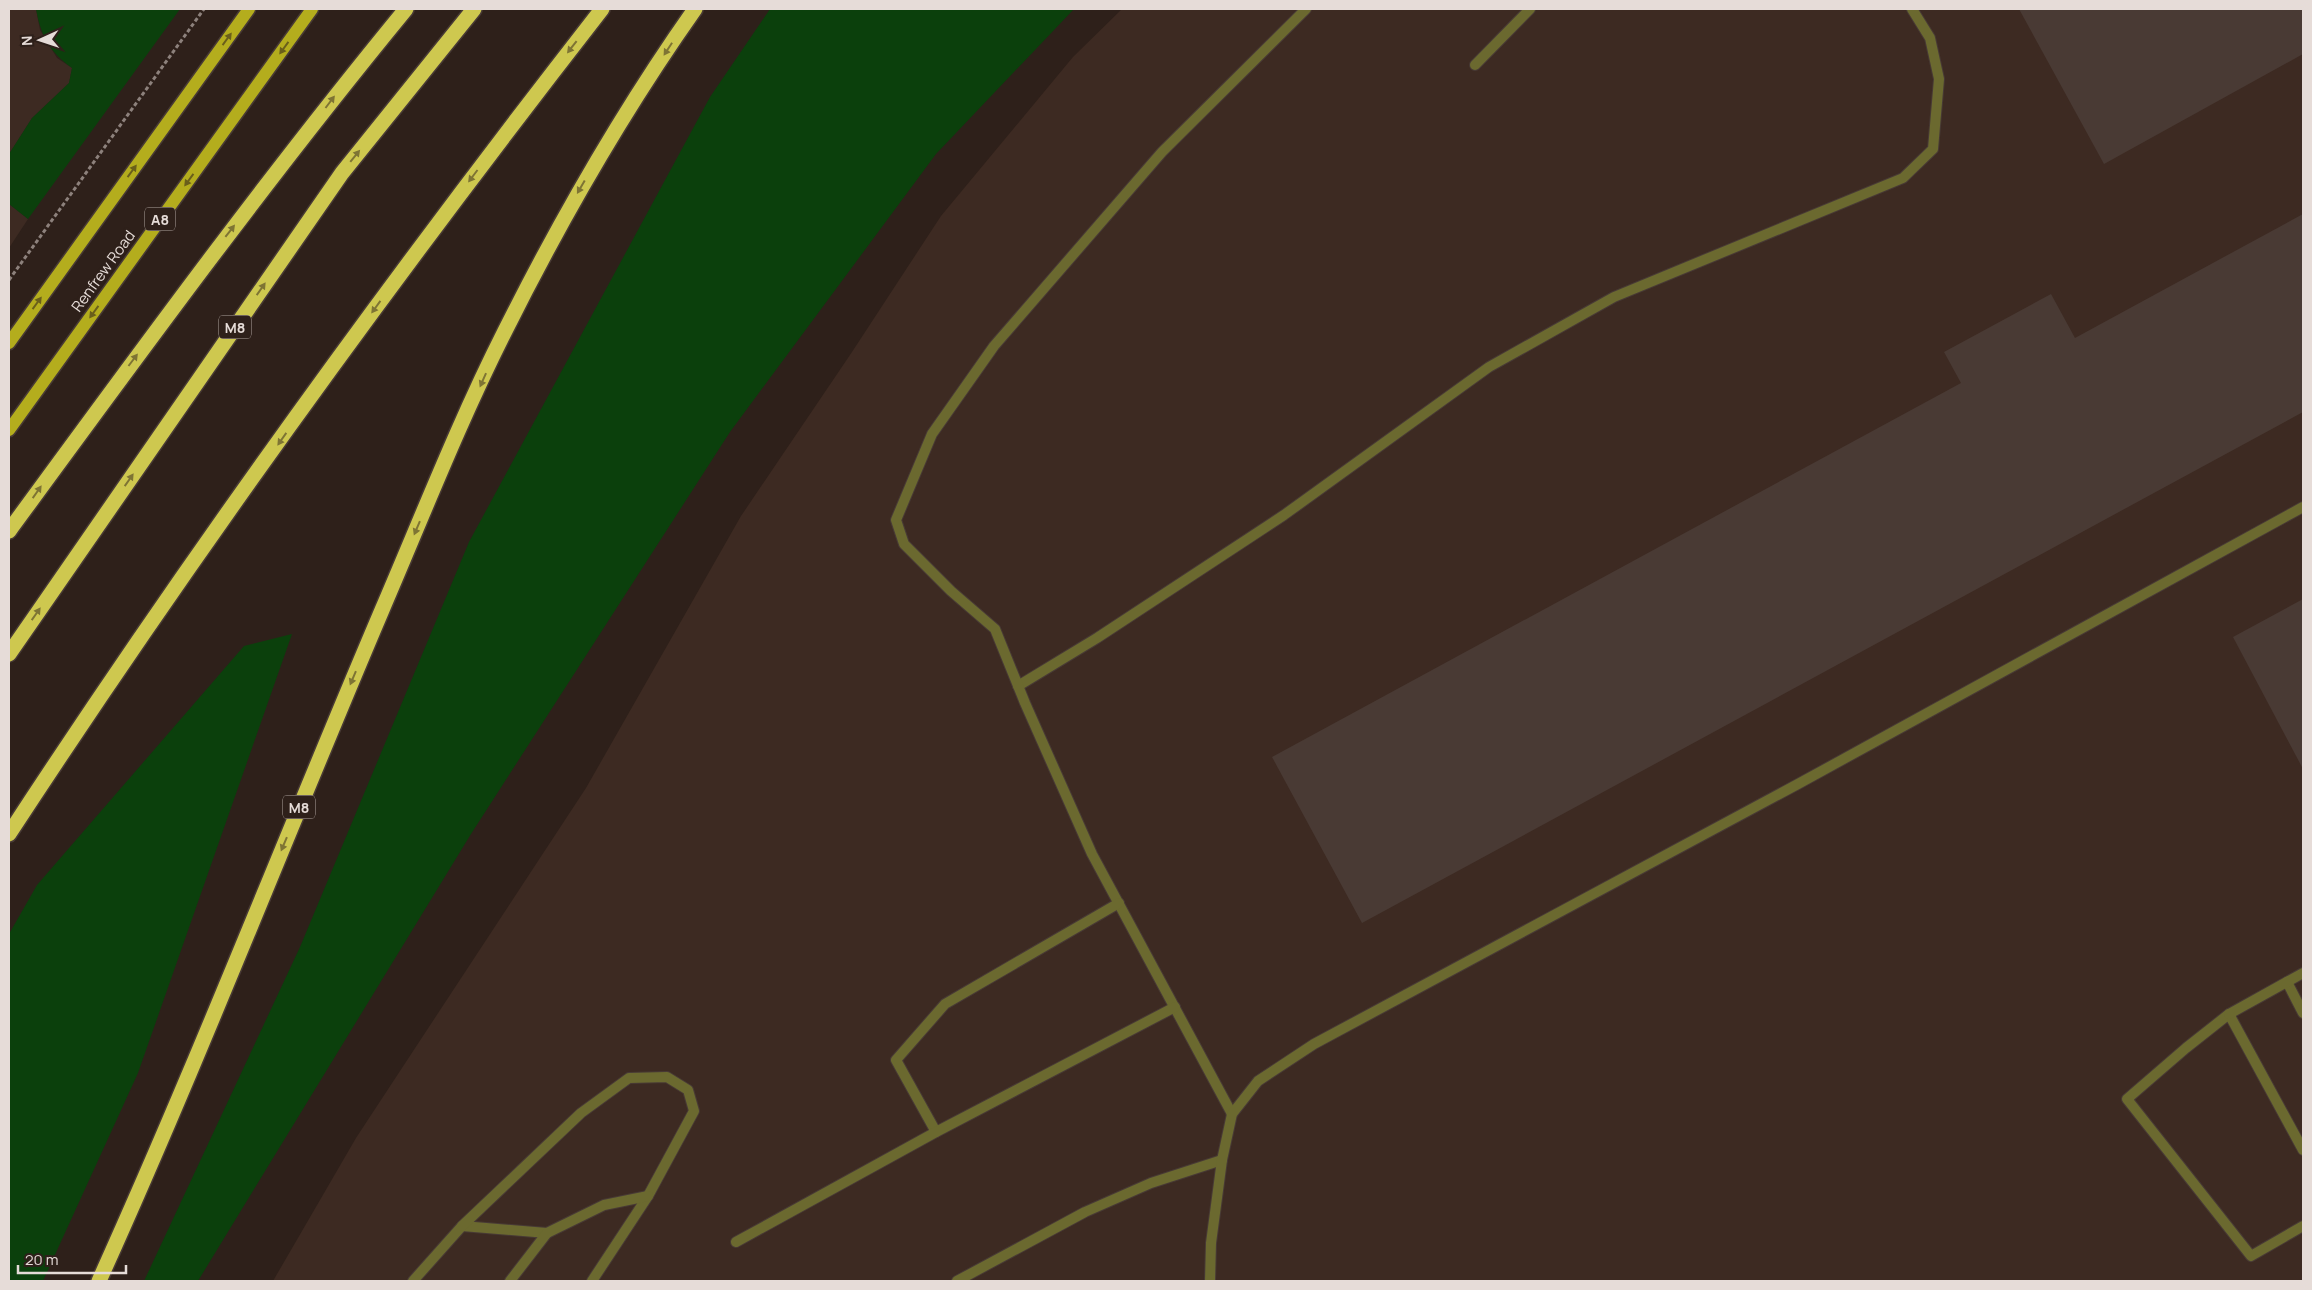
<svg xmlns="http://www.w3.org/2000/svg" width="2312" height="1290" viewBox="0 0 2312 1290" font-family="Manrope,sans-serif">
	<rect width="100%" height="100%" fill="#2e201a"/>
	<g fill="#3d2a22">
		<polygon points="9,9 36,9 40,30 57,58 72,68 69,83 32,118 9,154"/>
		<polygon points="1122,9 2303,9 2303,1281 273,1281 356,1138 586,788 741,516 852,352 941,216 1073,57"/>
		<polygon points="9,204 28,219 9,248"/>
	</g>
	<g fill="#0b400c">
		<path d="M36 9H180L28 219 9 204V154L32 118 69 83 72 68C50 52 41 37 36 9Z"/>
		<polygon points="770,9 1074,9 936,154 730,432 471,834 198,1281 144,1281 300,947 469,542 710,97"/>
		<polygon points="292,634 138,1073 43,1281 9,1281 9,934 37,885 244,646"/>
	</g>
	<g fill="#493a34">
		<polygon points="2019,9 2303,9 2303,54 2104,164"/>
		<polygon points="2303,214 2303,412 1362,923 1272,757 1961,383 1944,352 2051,294 2075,338"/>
		<polygon points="2303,599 2303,769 2233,637"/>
	</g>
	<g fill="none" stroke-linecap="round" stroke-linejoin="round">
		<g stroke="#483a35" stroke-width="12">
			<g id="service">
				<polyline points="1475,65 1530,9"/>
				<polyline points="1018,686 1097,638 1284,515 1489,367 1614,297 1903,178 1933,149 1939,79 1930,38 1912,9"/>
				<polyline points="2287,982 2303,1013"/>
				<polyline points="1232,1114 1092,854 1025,703 995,629 951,591 904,544 896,520 932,434 994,346 1162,152 1306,9"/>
				<polyline points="936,1132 896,1060 945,1004 1119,903"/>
				<polyline points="2303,1150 2229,1014 2186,1048 2127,1099 2251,1256 2303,1226"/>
				<polyline points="462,1226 547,1233"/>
				<polyline points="736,1242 936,1132 1175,1007"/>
				<polyline points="413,1281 462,1226 581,1113 629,1078 667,1077 688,1090 694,1111 648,1196 592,1281"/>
				<polyline points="510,1281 547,1233 604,1205 648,1196"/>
				<polyline points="957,1281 1085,1212 1151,1183 1222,1160"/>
				<polyline points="1210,1281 1211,1243 1222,1160 1232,1114 1258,1081 1314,1044 1798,784 2303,507"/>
			</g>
		</g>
		<g stroke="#483a35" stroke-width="12">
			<polyline id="minor" points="2229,1014 2303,973"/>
		</g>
		<g stroke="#483a35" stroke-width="15">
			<g id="primary">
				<polyline points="9,343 249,9"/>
				<polyline points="9,430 312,9"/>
			</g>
		</g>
		<g stroke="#483a35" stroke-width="18">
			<g id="motorway">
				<path d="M9 531C138 355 267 178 406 9"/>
				<polyline points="9,654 342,173 474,9"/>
				<path d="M9 834C194 551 394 276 602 9"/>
				<path d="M99 1281C199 1060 287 833 382 610 422 517 459 422 505 331 561 219 623 111 695 9"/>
			</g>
		</g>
		<polyline stroke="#8d817c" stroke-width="3" stroke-dasharray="4 2.5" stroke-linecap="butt" points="9,280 204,9"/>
		<use href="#service" stroke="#6b692f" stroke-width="10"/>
		<use href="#minor" stroke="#6b692f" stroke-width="10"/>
		<use href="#primary" stroke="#b4ad1d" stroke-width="12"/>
		<use href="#motorway" stroke="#cec84f" stroke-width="15"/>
	</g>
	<defs><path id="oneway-solid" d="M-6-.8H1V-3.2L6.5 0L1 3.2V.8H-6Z" transform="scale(1.25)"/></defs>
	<g fill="#6a5f1b">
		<use href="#oneway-solid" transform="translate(227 39) rotate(-54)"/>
		<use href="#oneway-solid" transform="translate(284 48) rotate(126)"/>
		<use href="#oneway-solid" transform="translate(132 171) rotate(-54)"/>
		<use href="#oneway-solid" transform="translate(189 180) rotate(126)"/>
		<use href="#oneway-solid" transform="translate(37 303) rotate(-54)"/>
		<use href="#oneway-solid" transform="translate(94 312) rotate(126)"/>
	</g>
	<g fill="#7e7434">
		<use href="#oneway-solid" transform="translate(572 47) rotate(128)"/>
		<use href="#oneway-solid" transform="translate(668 49) rotate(123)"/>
		<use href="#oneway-solid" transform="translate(330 102) rotate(-53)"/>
		<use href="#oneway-solid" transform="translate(355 156) rotate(-51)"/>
		<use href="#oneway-solid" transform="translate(473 176) rotate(127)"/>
		<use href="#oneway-solid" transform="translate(581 187) rotate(120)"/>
		<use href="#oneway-solid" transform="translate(230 231) rotate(-52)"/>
		<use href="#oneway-solid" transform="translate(261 289) rotate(-55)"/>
		<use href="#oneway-solid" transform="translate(376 307) rotate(126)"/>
		<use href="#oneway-solid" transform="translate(133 360) rotate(-53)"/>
		<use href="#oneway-solid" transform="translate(483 380) rotate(114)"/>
		<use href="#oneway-solid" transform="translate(282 439) rotate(125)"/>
		<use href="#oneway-solid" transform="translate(129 480) rotate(-55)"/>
		<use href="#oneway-solid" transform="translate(37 492) rotate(-55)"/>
		<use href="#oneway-solid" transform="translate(417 528) rotate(113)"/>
		<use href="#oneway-solid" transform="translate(36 614) rotate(-55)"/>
		<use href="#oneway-solid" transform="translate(353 678) rotate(113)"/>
		<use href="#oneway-solid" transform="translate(284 844) rotate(113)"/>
	</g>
	<g text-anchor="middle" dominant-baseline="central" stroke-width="5" stroke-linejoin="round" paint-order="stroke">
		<g fill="#2e201a" stroke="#afa49f" stroke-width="1">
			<rect x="145" y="207.5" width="30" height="23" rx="4"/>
			<rect x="219" y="315.5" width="32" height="23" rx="4"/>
			<rect x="283" y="795.5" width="32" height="23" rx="4"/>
		</g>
		<g font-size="14" font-weight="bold" fill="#e6dcd8">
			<text x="160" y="219">A8</text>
			<text x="235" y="327">M8</text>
			<text x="299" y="807">M8</text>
		</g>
		<g font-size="15" fill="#e6dcd8" stroke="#2e201a">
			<text transform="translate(103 271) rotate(-54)">Renfrew Road</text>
		</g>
	</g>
	<rect width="2312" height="1290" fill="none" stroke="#e6dcd8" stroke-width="20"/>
	<g transform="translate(40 40) rotate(267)" stroke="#2e201a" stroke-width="4" paint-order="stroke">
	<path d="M0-4L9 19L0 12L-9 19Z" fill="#e6dcd8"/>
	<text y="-8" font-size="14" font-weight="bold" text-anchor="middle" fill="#e6dcd8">N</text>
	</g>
	<path d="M18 1265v8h108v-8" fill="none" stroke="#e6dcd8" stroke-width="2.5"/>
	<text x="25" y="1265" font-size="15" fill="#e6dcd8" stroke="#2e201a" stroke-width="4" paint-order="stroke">20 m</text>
</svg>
